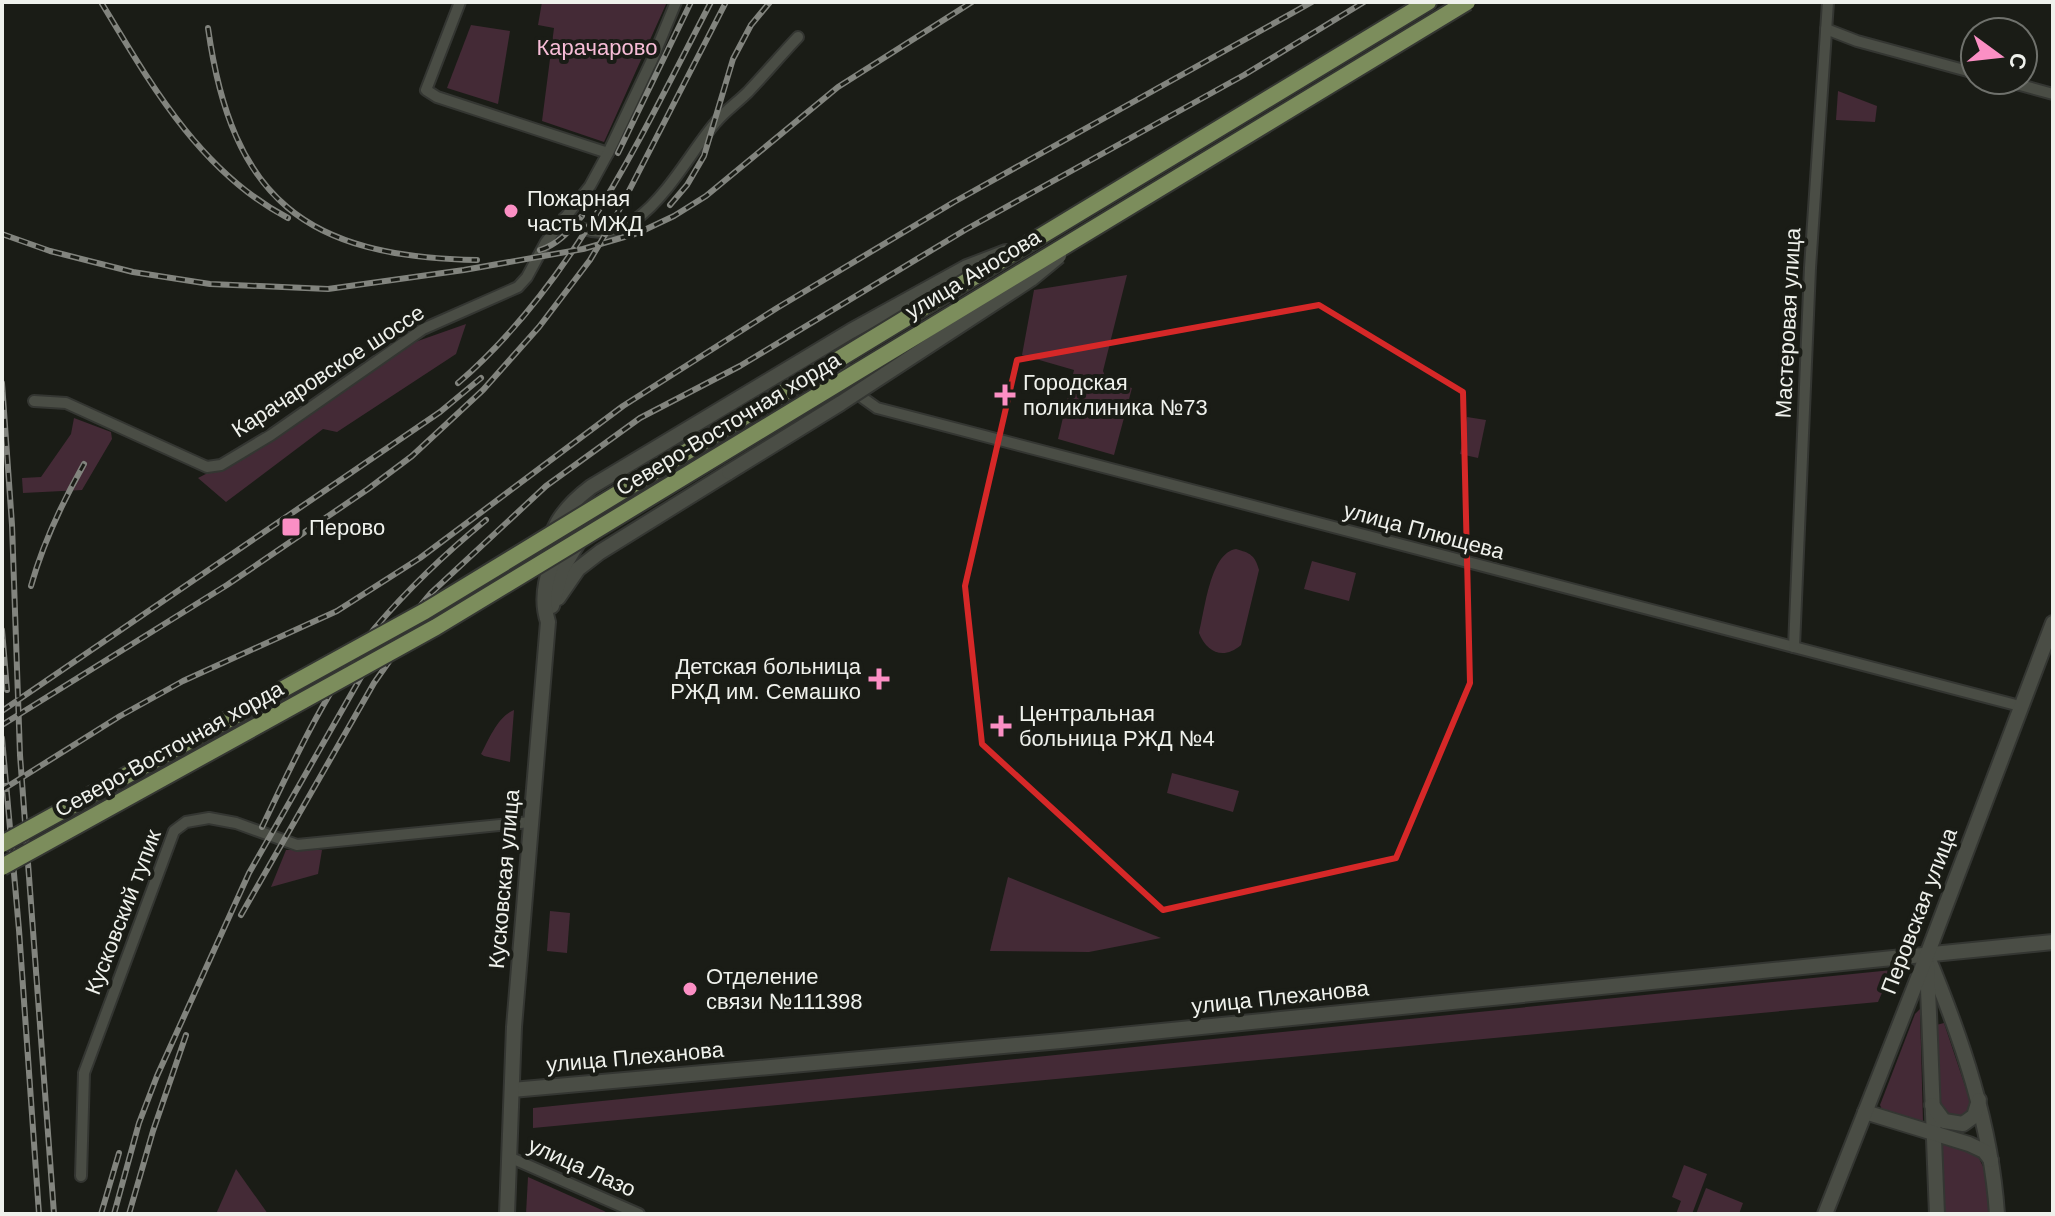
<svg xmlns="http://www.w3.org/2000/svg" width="2055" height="1216" viewBox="0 0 2055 1216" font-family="Helvetica,sans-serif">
	<rect width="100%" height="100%" fill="#1a1c16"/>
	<g fill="#442a36">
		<polygon points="542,2 667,2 604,142 542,121 554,28 538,25"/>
		<polygon points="471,25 510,31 498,104 447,88"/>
		<polygon points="1838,91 1877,106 1875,122 1836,120"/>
		<polygon points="1127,275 1103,371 1107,381 1132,388 1114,455 1058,439 1074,370 1022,355 1034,290"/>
		<polygon points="466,324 456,354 337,432 323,429 226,502 198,478 264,444 415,342"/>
		<polygon points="1467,417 1486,420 1478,458 1460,454"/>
		<polygon points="74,418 111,432 112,439 82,490 23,493 22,478 41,477 71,434"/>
		<path d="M1236 549C1250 553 1255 555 1259 570L1241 645C1224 660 1207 653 1199 633 1205 610 1210 553 1236 549Z"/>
		<polygon points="1312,561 1356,573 1349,601 1304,589"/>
		<path d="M514 710 510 762 484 756 481 754C489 739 498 716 514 710Z"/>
		<polygon points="1172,773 1239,791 1233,812 1167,793"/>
		<polygon points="286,850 322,850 318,874 271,887"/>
		<polygon points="1008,877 1161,938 1089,952 990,951"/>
		<polygon points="550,911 570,913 567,953 547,951"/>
		<polygon points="1892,970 1878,1002 533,1128 533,1108"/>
		<polygon points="1920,1009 1923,1122 1917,1125 1883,1112 1880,1105 1915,1014"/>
		<polygon points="1944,1023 1970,1101 1968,1113 1960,1120 1942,1113 1938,1100 1936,1025"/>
		<polygon points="1943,1144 1977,1154 1987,1175 1989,1214 1942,1214 1939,1152"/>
		<polygon points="1684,1165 1707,1174 1692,1214 1676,1214 1681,1201 1672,1197"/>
		<polygon points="236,1169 268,1214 216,1214"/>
		<polygon points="528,1177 604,1211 609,1214 526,1214"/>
		<polygon points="1706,1188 1743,1203 1739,1214 1696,1214"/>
	</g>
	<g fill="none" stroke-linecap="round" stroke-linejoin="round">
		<g stroke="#343632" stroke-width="14">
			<g id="street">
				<polyline points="460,2 426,90 437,97 608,153"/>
				<polyline points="1826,29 1857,41 1975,73"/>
				<polyline points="2002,80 2053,94"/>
				<path d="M564 218C633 270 680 163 716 122 725 111 738 102 748 92 765 74 781 55 798 37"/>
				<polyline points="841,362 863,398 877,408 2020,706"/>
				<polyline points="34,401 66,403 207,467 221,465 271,435 423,329 518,287 527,277 546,242 590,186 608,153 653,58 676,2"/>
				<polyline points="1794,647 1810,268 1828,2"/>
				<polyline points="509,1157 639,1214"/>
				<polyline points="81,1176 84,1073 174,831 186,822 209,818 236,823 297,845 530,822"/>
			</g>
		</g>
		<g stroke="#343632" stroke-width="18">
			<g id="secondary">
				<path d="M545 568C547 531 562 509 591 487L851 331 967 267 1006 252"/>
				<polyline points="558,598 578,569 600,552 729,472"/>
				<polyline points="552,606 562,569 579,541"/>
				<path d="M1927 955C1962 1039 1991 1124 1997 1214"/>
				<polyline points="1927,964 1937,1214"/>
				<polyline points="512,1090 1061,1041 2053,942"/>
				<polyline points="1932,1105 1944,1121 1963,1124 1974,1116 1979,1100"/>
				<polyline points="1865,1112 1969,1144 1984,1151 1991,1160"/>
				<path d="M507 1214 514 1027 548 622C536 586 557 539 587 518"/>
				<polyline points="1825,1214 1927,955 2053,623"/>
			</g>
		</g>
		<g stroke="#343632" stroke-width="20">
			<polyline id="primary" points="1033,241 1428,2"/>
		</g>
		<use href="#street" stroke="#4a4d45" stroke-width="10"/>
		<use href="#secondary" stroke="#4a4d45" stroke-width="14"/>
		<use href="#primary" stroke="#7c8d5c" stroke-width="16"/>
		<g stroke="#82847e" stroke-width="6">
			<g id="rail">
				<path d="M101 2C150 83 200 172 288 218"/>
				<path d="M208 28C232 200 306 257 477 260"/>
				<polyline points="618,153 691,2"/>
				<polyline points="670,205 687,185 704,156 733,59 751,25 770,2"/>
				<polyline points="2,234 50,251 133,272 210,284 328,289 464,270 583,249 638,233 674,216 706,196 838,87 972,2"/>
				<path d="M540 250C559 244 569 231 582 216"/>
				<polyline points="2,383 12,525 20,755 54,1214"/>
				<path d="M458 383C574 283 641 136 711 2"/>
				<path d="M31 586C43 543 62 503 84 464"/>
				<polyline points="2,630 7,690"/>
				<polyline points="2,711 440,412 481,378"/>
				<polyline points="2,725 227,585 368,489 412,456 483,390 539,327 590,260 615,218 726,2"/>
				<polyline points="2,738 19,930 39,1214"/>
				<polyline points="2,790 120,716 183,681 337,611 420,558 623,406 777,308 954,202 1312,2"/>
				<path d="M262 827C292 764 330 682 375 628 408 589 447 552 486 520"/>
				<polyline points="241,915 374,683 402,643"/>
				<polyline points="101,1214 119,1153"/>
				<polyline points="114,1214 139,1123 157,1076 249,873 361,677 431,593 546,486 640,418 740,366 965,230 1244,75 1364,2"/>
				<polyline points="129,1214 153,1131 186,1035"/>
			</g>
		</g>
		<use href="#rail" stroke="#1a1c16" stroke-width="3" stroke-dasharray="9" stroke-linecap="butt"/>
		<g stroke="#343632" stroke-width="18" stroke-linecap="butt">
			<polyline id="secondary-bridge" points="729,472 841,403 1031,279 1059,256"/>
		</g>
		<g stroke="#343632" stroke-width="20" stroke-linecap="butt">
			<g id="primary-bridge">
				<polyline points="2,844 425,611 1033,241"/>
				<polyline points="2,867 436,627 1467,2"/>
			</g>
		</g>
		<use href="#secondary-bridge" stroke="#4a4d45" stroke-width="14"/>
		<use href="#primary-bridge" stroke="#7c8d5c" stroke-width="16"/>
	</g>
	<path fill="none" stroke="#d62828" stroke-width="6" stroke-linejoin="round" d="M1319 305 1463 392 1470 683 1396 858 1163 910 982 744 965 586 1017 360Z"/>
	<g fill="#fb8fc4" stroke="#1a1c16" stroke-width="3">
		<circle cx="511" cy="211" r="8"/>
		<path d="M1001 383h8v8h8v8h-8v8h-8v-8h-8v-8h8z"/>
		<rect x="281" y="517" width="20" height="20" rx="4"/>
		<path d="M875 667h8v8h8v8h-8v8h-8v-8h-8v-8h8z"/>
		<path d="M997 714h8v8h8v8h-8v8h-8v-8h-8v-8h8z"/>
		<circle cx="690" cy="989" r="8"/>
	</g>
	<g text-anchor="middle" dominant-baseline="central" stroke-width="8" stroke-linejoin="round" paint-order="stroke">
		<g font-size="22" fill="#f7bdd7" stroke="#1a1c16">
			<text x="597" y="47">Карачарово</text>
		</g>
		<g font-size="22" fill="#eff1ec" stroke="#1a1c16" text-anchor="start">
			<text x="527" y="198">Пожарная<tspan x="527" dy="25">часть МЖД</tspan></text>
			<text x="1023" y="382">Городская<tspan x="1023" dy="25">поликлиника №73</tspan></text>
			<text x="309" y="527">Перово</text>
			<text x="861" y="666" text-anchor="end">Детская больница<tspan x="861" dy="25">РЖД им. Семашко</tspan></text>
			<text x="1019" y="713">Центральная<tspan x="1019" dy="25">больница РЖД №4</tspan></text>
			<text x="706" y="976">Отделение<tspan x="706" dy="25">связи №111398</tspan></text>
		</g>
		<g font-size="22" fill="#eff1ec" stroke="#1a1c16">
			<text transform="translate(973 274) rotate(-31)">улица Аносова</text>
			<text transform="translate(1788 323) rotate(-87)">Мастеровая улица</text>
			<text transform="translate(328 371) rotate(-33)">Карачаровское шоссе</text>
			<text transform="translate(728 424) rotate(-31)">Северо-Восточная хорда</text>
			<text transform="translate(1424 531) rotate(15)">улица Плющева</text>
			<text transform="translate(169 749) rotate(-29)">Северо-Восточная хорда</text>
			<text transform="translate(504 879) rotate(-85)">Кусковская улица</text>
			<text transform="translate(1919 911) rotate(-69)">Перовская улица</text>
			<text transform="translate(123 912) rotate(-69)">Кусковский тупик</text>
			<text transform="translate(1280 997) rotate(-6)">улица Плеханова</text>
			<text transform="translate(635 1057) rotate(-5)">улица Плеханова</text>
			<text transform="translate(582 1167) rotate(24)">улица Лазо</text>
		</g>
	</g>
	<rect width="2055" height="1216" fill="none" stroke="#eff1ec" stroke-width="8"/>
	<g transform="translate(1999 56) rotate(105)"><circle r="38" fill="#1a1c16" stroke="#6f716c" stroke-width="2"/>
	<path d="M0-6L14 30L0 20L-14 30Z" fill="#fb8fc4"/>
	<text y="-12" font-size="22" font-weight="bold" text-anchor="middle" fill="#eff1ec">С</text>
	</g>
</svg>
